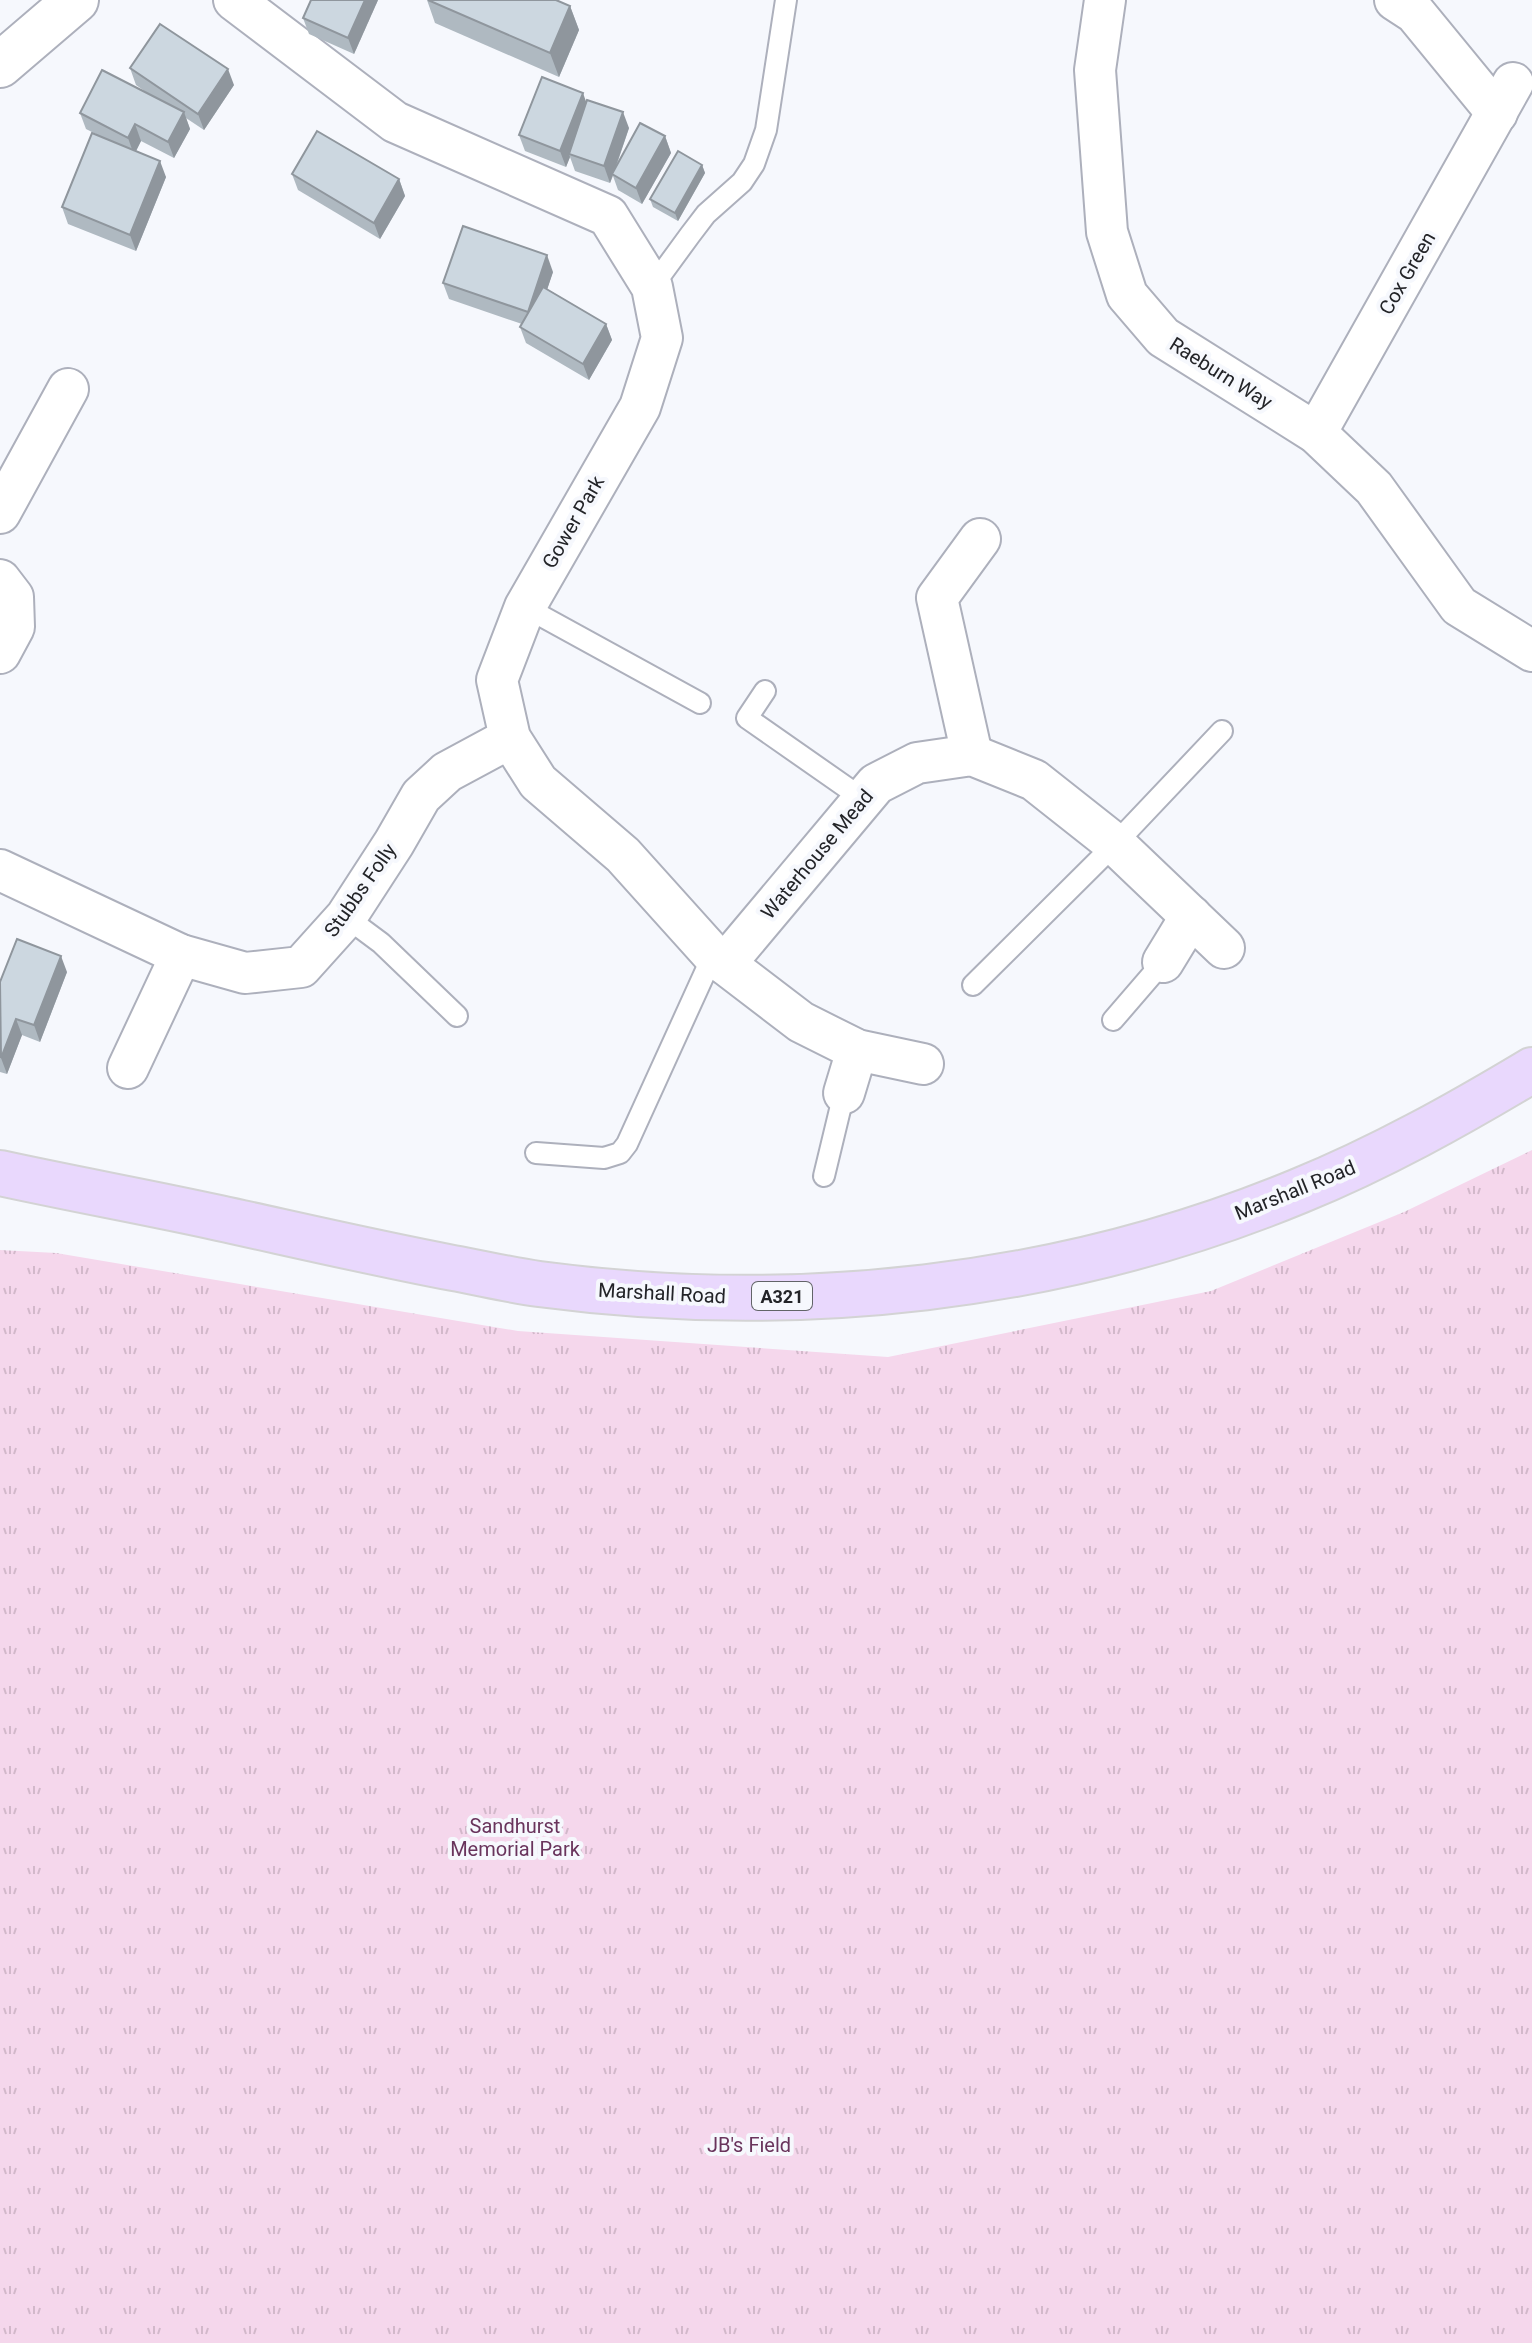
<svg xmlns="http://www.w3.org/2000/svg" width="1532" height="2343" viewBox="0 0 1532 2343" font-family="Roboto,sans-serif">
	<defs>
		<pattern id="grass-tufts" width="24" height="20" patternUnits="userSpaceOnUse" patternTransform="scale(2)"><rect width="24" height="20" fill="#f5d7ec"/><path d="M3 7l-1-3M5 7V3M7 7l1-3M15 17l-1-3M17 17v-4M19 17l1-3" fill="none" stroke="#d2b8ca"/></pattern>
	</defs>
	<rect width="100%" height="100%" fill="#f6f8fd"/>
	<polygon fill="url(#grass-tufts)" points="1532,1150 1532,2343 0,2343 0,1250 56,1253 518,1331 888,1357 1211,1291 1404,1212"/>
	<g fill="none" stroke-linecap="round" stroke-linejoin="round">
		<g stroke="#adb0bc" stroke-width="24">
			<g id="service">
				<polyline points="652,287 690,235 706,214 742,182 754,164 766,130 786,0"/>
				<polyline points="525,607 700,703"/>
				<polyline points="765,691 747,718 863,799"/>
				<polyline points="346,917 381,943 457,1016"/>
				<polyline points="973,985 1115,844 1222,731"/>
				<polyline points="1113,1020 1163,962"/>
				<polyline points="536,1153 604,1158 620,1153 627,1144 713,955"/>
				<polyline points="824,1176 844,1093"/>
			</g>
		</g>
		<g stroke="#adb0bc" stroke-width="44">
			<g id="minor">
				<polyline points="234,0 395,122 608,216 652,287 662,338 640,407 525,607 497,680 510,738 538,782 623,855 713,955 725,964 801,1022 857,1050 923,1064"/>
				<polyline points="1105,0 1095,70 1107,232 1127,295 1163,337 1316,433 1374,488 1459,606 1532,651"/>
				<polyline points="1395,0 1415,13 1497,113"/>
				<polyline points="1316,433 1513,83"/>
				<polyline points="0,513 68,389"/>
				<polyline points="0,580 13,597 14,627 0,653"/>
				<polyline points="972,755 937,598 980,539"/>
				<polyline points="0,870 181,955 245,973 301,967 346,917 394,843 421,796 447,772 510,738"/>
				<polyline points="1163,962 1191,916"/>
				<polyline points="725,964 876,784 917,763 972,755 1034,780 1115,844 1224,948"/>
				<polyline points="128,1068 181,955"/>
				<polyline points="844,1093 857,1050"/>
			</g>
		</g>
		<g stroke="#adb0bc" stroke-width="48">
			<polyline id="tertiary" points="0,65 76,0"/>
		</g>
		<g stroke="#d3d3d4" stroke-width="48">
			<path id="primary" d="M0 1173C73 1189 146 1202 219 1218 297 1235 374 1253 453 1268 481 1273 510 1280 539 1284 795 1318 1060 1290 1299 1191 1380 1158 1457 1115 1532 1070"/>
		</g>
		<use href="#service" stroke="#fff" stroke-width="20"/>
		<use href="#minor" stroke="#fff" stroke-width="40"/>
		<use href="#tertiary" stroke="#fff" stroke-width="44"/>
		<use href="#primary" stroke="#e9d8fd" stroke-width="44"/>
	</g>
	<g fill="#afb9c1">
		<polygon points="378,0 354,54 309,34 303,18"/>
		<polygon points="427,0 570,6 579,30 559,77 435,23"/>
		<polygon points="130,68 234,85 204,130 186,118 190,129 174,158 141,141 136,151 166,177 136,251 68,224 62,207 96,134 86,129 80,113 153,97 136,85"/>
		<polygon points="586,102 629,128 616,167 665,136 671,153 642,204 618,190 613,176 610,183 575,171 570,157 566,167 525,151 519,135"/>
		<polygon points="702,165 705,173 678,221 653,207 650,199"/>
		<polygon points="292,174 399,179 405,196 380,239 298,190"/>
		<polygon points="553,272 547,289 606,324 612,340 589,380 526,343 520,327 522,324 449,299 443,283"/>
		<polygon points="67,972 40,1042 22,1035 7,1074 0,1072 0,982"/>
	</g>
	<g fill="#8f969d">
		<polygon points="365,0 378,0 354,54 348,38"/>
		<polygon points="570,6 579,30 559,77 550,53"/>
		<polygon points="228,69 234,85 204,130 198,114"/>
		<polygon points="583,93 589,110 569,154 570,157 566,167 560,151"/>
		<polygon points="184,112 190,129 174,158 168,142"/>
		<polygon points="623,112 629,128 610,183 604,166"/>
		<polygon points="135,124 141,141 134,155 128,138"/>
		<polygon points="665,136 671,153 642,204 636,188"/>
		<polygon points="160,161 166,177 136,251 130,235"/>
		<polygon points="702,165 705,173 678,221 675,213"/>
		<polygon points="399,179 405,196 380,239 374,223"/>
		<polygon points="547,255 553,272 534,329 528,312"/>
		<polygon points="606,324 612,340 589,380 583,364"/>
		<polygon points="61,956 67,972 40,1042 34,1025"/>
		<polygon points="16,1019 22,1035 7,1074 1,1058"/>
	</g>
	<g fill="#ccd7e0" stroke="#8f969d" stroke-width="2">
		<polygon points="311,0 365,0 348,38 303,18"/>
		<polygon points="428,0 556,0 570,6 550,53"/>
		<polygon points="160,24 228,69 198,114 130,68"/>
		<polygon points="102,70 184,112 168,142 135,124 128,138 80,113"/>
		<polygon points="542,77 583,93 560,151 519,135"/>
		<polygon points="587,100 623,112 604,166 569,154"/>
		<polygon points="640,123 665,136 636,188 612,174"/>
		<polygon points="317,131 399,179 374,223 292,174"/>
		<polygon points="92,133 160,161 130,235 62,207"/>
		<polygon points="678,151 702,165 675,213 650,199"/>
		<polygon points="463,226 547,255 528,312 443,283"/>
		<polygon points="543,287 606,324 583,364 520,327"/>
		<polygon points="17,939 61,956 34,1025 16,1019 1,1058 0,982"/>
	</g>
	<g text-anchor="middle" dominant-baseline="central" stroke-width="8" stroke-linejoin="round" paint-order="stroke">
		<rect fill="#f6f8fd" stroke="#626468" stroke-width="2" x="752" y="1282" width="60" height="28" rx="6"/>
		<g font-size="18" font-weight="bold" fill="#232428">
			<text x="782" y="1296">A321</text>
		</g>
		<g font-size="20" fill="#232428" stroke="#f6f8fd">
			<text transform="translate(1407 273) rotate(-60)">Cox Green</text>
			<text transform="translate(1221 373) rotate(32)">Raeburn Way</text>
			<text transform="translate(573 522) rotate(-60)">Gower Park</text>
			<text transform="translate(817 854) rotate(-50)">Waterhouse Mead</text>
			<text transform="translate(360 890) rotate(-55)">Stubbs Folly</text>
			<text transform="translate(1295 1190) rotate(-22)">Marshall Road</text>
			<text transform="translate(662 1293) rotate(3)">Marshall Road</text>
		</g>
		<g font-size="20" fill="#69345c" stroke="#f6f8fd">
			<text x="515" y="1826">Sandhurst<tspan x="515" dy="23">Memorial Park</tspan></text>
			<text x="749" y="2145">JB's Field</text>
		</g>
	</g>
</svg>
